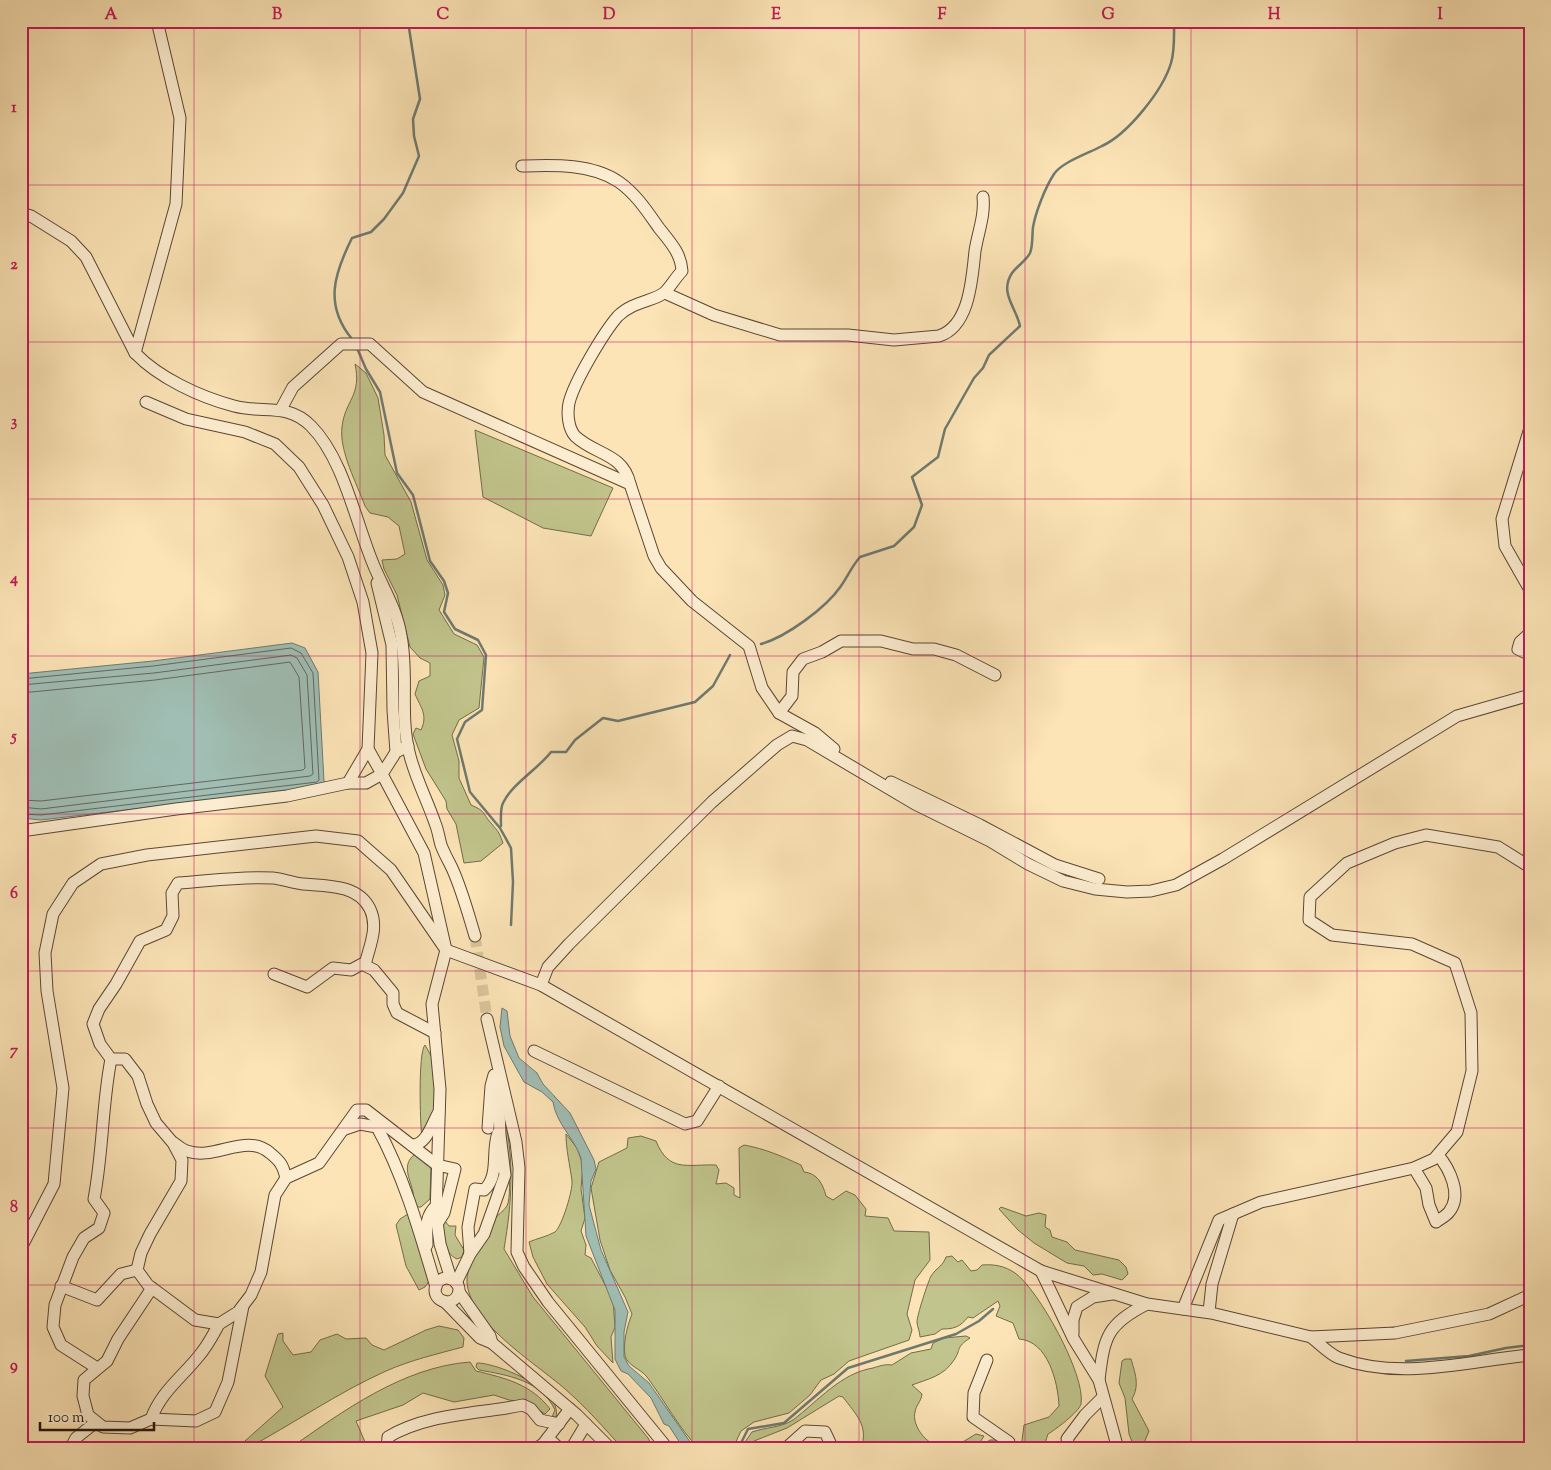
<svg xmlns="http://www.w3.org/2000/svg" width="1551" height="1470" viewBox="0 0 1551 1470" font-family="'Sorts Mill Goudy',serif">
	<rect width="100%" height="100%" fill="#fce4b6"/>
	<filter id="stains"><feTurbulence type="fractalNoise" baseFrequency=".004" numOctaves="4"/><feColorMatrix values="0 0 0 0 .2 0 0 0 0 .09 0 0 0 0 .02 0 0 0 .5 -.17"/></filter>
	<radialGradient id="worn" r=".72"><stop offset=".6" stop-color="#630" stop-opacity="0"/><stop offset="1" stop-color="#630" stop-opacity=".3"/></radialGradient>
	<g fill="#c1c48c" stroke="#726c4a">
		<path d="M355 364 366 373 378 398 384 435 385 455 411 502 427 560 443 585 445 595 439 610 454 634 477 645 484 657 479 708 459 720 452 735 459 761V778L471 805C487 812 481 812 491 823 499 833 498 830 503 843L481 861 464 863 456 824 447 809 446 801 426 769 413 734 416 728 421 730C428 715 421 708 415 694L419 681 430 676V663L420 658 410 647 397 595 384 569 382 560 397 559 405 554 399 526 388 517 370 513 365 506C357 484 339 451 342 427 345 400 362 396 355 364Z"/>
		<polygon points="475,430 613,488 591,536 543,528 483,497"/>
		<path d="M425 1045 433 1059 437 1107 422 1138C420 1124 418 1052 425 1045Z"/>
		<path d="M503 1111C515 1158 512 1202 504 1249L533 1297 648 1438 654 1449H623C604 1428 586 1407 565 1389 537 1364 465 1321 467 1278 468 1265 486 1231 494 1220 497 1215 504 1211 507 1206 514 1190 504 1132 503 1111Z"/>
		<path d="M566 1134 577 1148 583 1165 581 1189 585 1218 581 1231 586 1245 585 1255 591 1258 613 1300 615 1327 611 1337 613 1363 597 1346 585 1327 547 1284 533 1257 529 1242C538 1238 546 1237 555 1232 562 1226 573 1190 572 1181 570 1165 566 1150 566 1134Z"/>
		<path d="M641 1136 656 1141C669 1173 687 1164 716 1165L719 1170 716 1184 726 1183 734 1188V1195L740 1198 739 1148 744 1145C766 1149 781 1156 801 1165L804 1172C817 1173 823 1184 826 1196L833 1200 846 1191 855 1195 866 1209 865 1216 888 1218 894 1231 929 1232 930 1260 915 1280 907 1314 912 1330 909 1340 849 1361 834 1374 821 1380 810 1395 789 1413 754 1422 741 1431 734 1446 731 1449H699C678 1427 665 1401 647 1377 641 1369 628 1366 625 1356 623 1342 627 1327 632 1314L625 1297 610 1270 600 1240 591 1188 599 1162 627 1148 628 1138Z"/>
		<path d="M415 1154 431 1164 430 1199 421 1207H415C412 1201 414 1197 413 1192 410 1178 401 1165 415 1154Z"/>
		<polygon points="1001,1207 1026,1216 1039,1213 1046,1215 1045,1227 1050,1230 1052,1237 1067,1242 1075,1250 1119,1260 1126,1267 1128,1274 1122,1280 1102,1274 1093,1275 1084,1266 1067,1263 1034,1243 1018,1230 999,1209"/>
		<polygon points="408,1214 429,1281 425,1287 419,1290 406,1266 396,1225 400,1219"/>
		<path d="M442 1221H445L449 1226H456L455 1235 464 1250 462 1257 457 1259C443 1253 444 1234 442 1221Z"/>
		<path d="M952 1256 958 1262 962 1260 971 1271 977 1270 982 1265C994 1264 1005 1266 1015 1273 1038 1289 1086 1375 1081 1404 1079 1412 1055 1430 1048 1434L1043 1449H1021L1024 1425 1049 1417 1059 1406C1058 1382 1048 1341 1019 1339L1013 1323 996 1316 1000 1306 998 1301 973 1318 968 1317C960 1327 954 1329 942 1329L935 1334 920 1337C920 1332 917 1326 917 1322 917 1315 928 1282 931 1276 936 1268 943 1266 946 1257Z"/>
		<path d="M439 1326 458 1330 464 1338 463 1347C437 1354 411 1360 386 1371 337 1393 293 1424 246 1449H236L283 1407 265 1376 278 1334 283 1333V1341L293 1355 311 1352 320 1340 337 1334 346 1339 366 1338 372 1345 384 1350 426 1330Z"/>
		<path d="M966 1336 970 1338C955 1348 962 1348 954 1360 944 1376 928 1379 912 1385L922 1394C921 1402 916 1405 915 1412 912 1424 923 1439 933 1444 937 1446 941 1445 945 1446V1449H861C869 1425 856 1415 843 1397L839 1396 787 1428 754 1441 749 1449H740L752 1432C766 1427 780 1428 793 1420 818 1401 841 1373 873 1368 880 1366 884 1364 892 1365L911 1353 931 1349 933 1343 944 1338Z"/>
		<path d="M1125 1359H1131C1135 1373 1140 1385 1132 1399L1149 1431 1142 1448 1138 1449 1133 1444 1129 1434 1125 1398 1119 1383 1122 1361Z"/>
		<path d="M470 1362 476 1371C505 1378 531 1384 550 1409L545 1414 528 1403 509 1400 494 1395 454 1402 423 1393 403 1405 356 1421 368 1449H289C343 1411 403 1367 470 1362Z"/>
		<path d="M477 1363C498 1363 563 1390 556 1417H552L555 1410C541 1380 507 1375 479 1370L476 1367Z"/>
		<polygon points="976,1434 984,1436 977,1447 951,1449"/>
		<polygon points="990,1440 998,1440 1000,1449 985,1449 985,1443"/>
	</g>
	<g fill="#a0beb4" stroke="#6e7a70">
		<polygon points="292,643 305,648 318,672 324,781 328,786 41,820 21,818 21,674 153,661"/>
		<path d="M502 1008 507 1011 510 1036 519 1058 537 1073 543 1084 570 1113 594 1160 596 1169 591 1181 589 1205 601 1250 628 1312 624 1332V1357L629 1366 649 1383 695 1449H684L669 1426 664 1424 651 1398 628 1374 621 1371 615 1359V1310L586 1236 581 1158C574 1138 556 1123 553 1102L542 1092 524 1082 504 1046 500 1027Z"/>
	</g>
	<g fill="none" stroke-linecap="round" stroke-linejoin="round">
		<g stroke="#62685e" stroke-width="1">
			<polyline points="21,679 153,666 291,648 301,653 313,673 319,780 317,782 41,815 21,814"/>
			<polyline points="21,685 154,673 291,655 297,658 307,675 313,774 310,776 41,809 21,807"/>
			<polyline points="21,693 155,680 290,662 299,677 305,768 303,770 41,801 21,800"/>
		</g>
		<g stroke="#6e7a70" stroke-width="2.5">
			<path d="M352 339C324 305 334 274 352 238L371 232 384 219 403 193 419 156 414 136 413 119 420 99 409 28 411 21"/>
			<polyline points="357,348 366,369 380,392 397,473 413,495 430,561 444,581 448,593 444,612 455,629 478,640 486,655 482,710 465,722 457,739 470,792 500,828 511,848 513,882 511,925"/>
			<path d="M761 644C786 637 826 608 841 586 848 576 852 566 860 557L894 546 914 527 922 505 912 477 938 457 945 429 974 378 983 368 989 355 1020 326C1016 307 999 293 1012 273 1017 266 1026 261 1030 253 1033 246 1032 235 1033 227 1036 211 1045 188 1054 174 1062 162 1089 153 1102 146 1128 134 1163 90 1171 63 1175 50 1174 34 1174 21"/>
			<path d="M501 826C501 820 500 809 503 803 512 784 538 769 551 752H566L575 740 603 718 618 721 695 702 713 686 730 655"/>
			<polyline points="1406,1361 1469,1356 1506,1348 1530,1345"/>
			<polyline points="738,1449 748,1429 784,1423 848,1368 956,1334 979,1321 993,1309"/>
		</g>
		<polyline stroke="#dbc59c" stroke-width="11" stroke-dasharray="11 5.5" stroke-linecap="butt" points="475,936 487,1019"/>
		<g stroke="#594734" stroke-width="13">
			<g id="minor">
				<path d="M522 166C552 165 592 163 619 182 636 194 647 211 659 228 670 242 681 253 682 271 676 277 671 286 665 292 656 301 633 301 618 316 604 332 574 382 569 403 567 413 568 428 575 436 595 455 623 453 630 484"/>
				<path d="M21 213 31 216 71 241 86 257 135 353C159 378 200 397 234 406 263 414 287 402 311 426 344 459 356 524 374 566 384 590 397 610 401 636 409 676 399 716 410 756 416 779 427 800 435 823 438 830 439 838 441 845 444 853 448 860 452 868 462 890 468 913 475 936"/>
				<path d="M665 293 714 315 780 335H848L894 340 939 336C970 326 972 278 975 251 978 232 985 216 983 197"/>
				<polyline points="135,353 176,204 180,118 157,21"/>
				<polyline points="146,402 186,419 245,432 275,444 299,467 323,505 348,557 363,602 372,653 368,749 348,783"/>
				<polyline points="281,409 293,387 341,344 370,344 423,392 630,484 654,556 661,568 692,601 749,646 762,688 779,713 815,733 834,749"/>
				<polyline points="1530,428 1502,519 1505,546 1530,590"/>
				<polyline points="377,583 392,645 393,710 396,752"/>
				<polyline points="1530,633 1520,642 1518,649 1530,655"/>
				<polyline points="779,713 792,696 793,672 803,659 822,652 841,641 881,641 913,649 934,649 956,655 995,675"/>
				<polyline points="408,746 396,752 382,774 424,853 446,950 432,1004 440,1089 436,1214 440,1244 451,1279"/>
				<polyline points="891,782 980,825 1055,865 1099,879"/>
				<polyline points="21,831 176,809 287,796 348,783 366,783 382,774 368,749"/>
				<path d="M365 965C369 947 379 928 370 909 358 884 326 886 303 884 293 883 283 879 273 878 242 876 209 881 178 883L172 893 173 916 166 930 140 941 116 984 99 1009 93 1024 100 1044 111 1059H125L138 1076 147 1104 156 1123 173 1143 182 1160 181 1181 150 1234 141 1253 137 1270 148 1285 195 1320 219 1324 238 1312 251 1295 261 1272 275 1195 286 1178 319 1163 357 1110H366L437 1165 455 1169 444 1213 437 1224"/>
				<polyline points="274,974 307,987 333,968 351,970 362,964 374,970 393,993 393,1004 397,1013 435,1033"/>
				<polyline points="541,985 548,967 569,944 712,802 777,745 792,736 807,740 915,804 990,841 1028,864 1063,881 1095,889 1127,892 1151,891 1176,885 1223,859 1457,716 1530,695"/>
				<polyline points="487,1019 516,1142 519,1168 517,1252 524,1267 548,1302 668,1449"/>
				<polyline points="534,1051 685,1124 697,1121 719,1086"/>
				<polyline points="488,1128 491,1086 494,1075"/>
				<path d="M345 1129 360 1124 377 1127C404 1176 420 1233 436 1287"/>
				<path d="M174 1143C178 1146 183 1150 187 1151 215 1161 246 1132 270 1153 280 1161 283 1165 286 1178"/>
				<path d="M412 1145C427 1145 432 1123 439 1112"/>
				<path d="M1414 1168 1426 1188 1429 1205 1436 1222C1440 1219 1446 1216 1449 1212 1463 1195 1449 1168 1438 1155"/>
				<path d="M427 1245C427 1230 424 1217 436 1206"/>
				<polyline points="21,1248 54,1184 63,1088 47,991 45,953 53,914 73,883 101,864 147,855 316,836 358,841 391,870 446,950 541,985 1041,1271 1147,1304 1211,1313 1311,1337 1395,1333 1489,1314 1530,1295"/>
				<path d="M470 1254 468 1227 475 1189 484 1190C500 1176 491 1151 498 1133"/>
				<polyline points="1041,1271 1073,1338 1099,1380 1118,1449"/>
				<circle cx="447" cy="1290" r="12"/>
				<polyline points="456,1283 470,1254 484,1234 505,1175 500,1135 498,1082"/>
				<polyline points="61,1286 97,1300 121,1274 137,1270"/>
				<polyline points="152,1288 118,1339 107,1361 84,1380 83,1396 88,1415 103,1427 130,1428 151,1419 196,1421 215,1412 228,1382 243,1306"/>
				<polyline points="459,1292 490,1336 492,1343"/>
				<polyline points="444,1301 480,1338 492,1343 577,1415 611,1449"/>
				<polyline points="1183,1309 1219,1220 1261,1202 1414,1168 1434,1159 1457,1132 1472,1071 1471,1013 1455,963 1412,944 1332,935 1309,920 1310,897 1347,863 1395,843 1426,835 1498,847 1530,867"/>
				<polyline points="1209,1312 1212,1284 1233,1214"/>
				<polyline points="1073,1334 1073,1320 1077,1307 1093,1297 1112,1294"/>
				<path d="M1311 1337C1319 1343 1329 1354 1339 1358 1400 1381 1467 1361 1530 1355"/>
				<polyline points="987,1360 974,1393 973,1417 1009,1442 1009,1449"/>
				<path d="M97 1368 61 1345 53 1327 55 1305 73 1257 84 1238 99 1228 104 1213 94 1199C103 1152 102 1105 111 1059"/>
				<path d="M1099 1380C1104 1337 1107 1324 1147 1304"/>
				<path d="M151 1419C161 1392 181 1378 198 1357 207 1347 213 1335 219 1324"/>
				<polyline points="548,1438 560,1449"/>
				<polyline points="70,1449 76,1438 96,1422"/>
				<path d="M387 1449 388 1437C428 1413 479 1414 523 1405L531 1409 540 1420 559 1424"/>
				<polyline points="535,1449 543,1444 570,1409"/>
				<polyline points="571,1449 586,1424"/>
				<polyline points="785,1449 805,1431 825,1432 833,1449"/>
				<polyline points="1070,1449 1067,1439 1085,1415 1103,1397"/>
			</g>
		</g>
		<use href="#minor" stroke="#fdedd0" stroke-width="11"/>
	</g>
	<path fill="none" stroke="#c2185b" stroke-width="1" stroke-opacity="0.55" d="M194 21V1449M360 21V1449M526 21V1449M692 21V1449M859 21V1449M1025 21V1449M1191 21V1449M1357 21V1449M21 185H1530M21 342H1530M21 499H1530M21 656H1530M21 814H1530M21 971H1530M21 1128H1530M21 1285H1530"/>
	<rect width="1551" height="1470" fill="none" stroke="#fce4b6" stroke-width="55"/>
	<path d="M40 1422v8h114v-8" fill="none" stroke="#231309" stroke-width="2.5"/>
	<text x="48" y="1422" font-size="15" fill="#231309" stroke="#fdedd0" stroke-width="4" paint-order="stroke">100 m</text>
	<rect x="28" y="28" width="1496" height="1414" fill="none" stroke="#c2185b" stroke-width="2"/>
	<g font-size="16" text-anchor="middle" font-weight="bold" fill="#c2185b">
		<text x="111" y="19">A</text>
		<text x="277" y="19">B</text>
		<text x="443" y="19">C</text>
		<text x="609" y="19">D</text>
		<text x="776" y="19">E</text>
		<text x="942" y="19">F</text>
		<text x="1108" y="19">G</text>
		<text x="1274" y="19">H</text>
		<text x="1440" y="19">I</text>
		<text x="14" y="112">1</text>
		<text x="14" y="269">2</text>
		<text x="14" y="426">3</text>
		<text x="14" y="583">4</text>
		<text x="14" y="741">5</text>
		<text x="14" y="898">6</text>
		<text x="14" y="1055">7</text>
		<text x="14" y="1212">8</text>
		<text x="14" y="1370">9</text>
	</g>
	<rect width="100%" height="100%" filter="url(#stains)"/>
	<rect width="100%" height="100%" fill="url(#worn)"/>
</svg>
